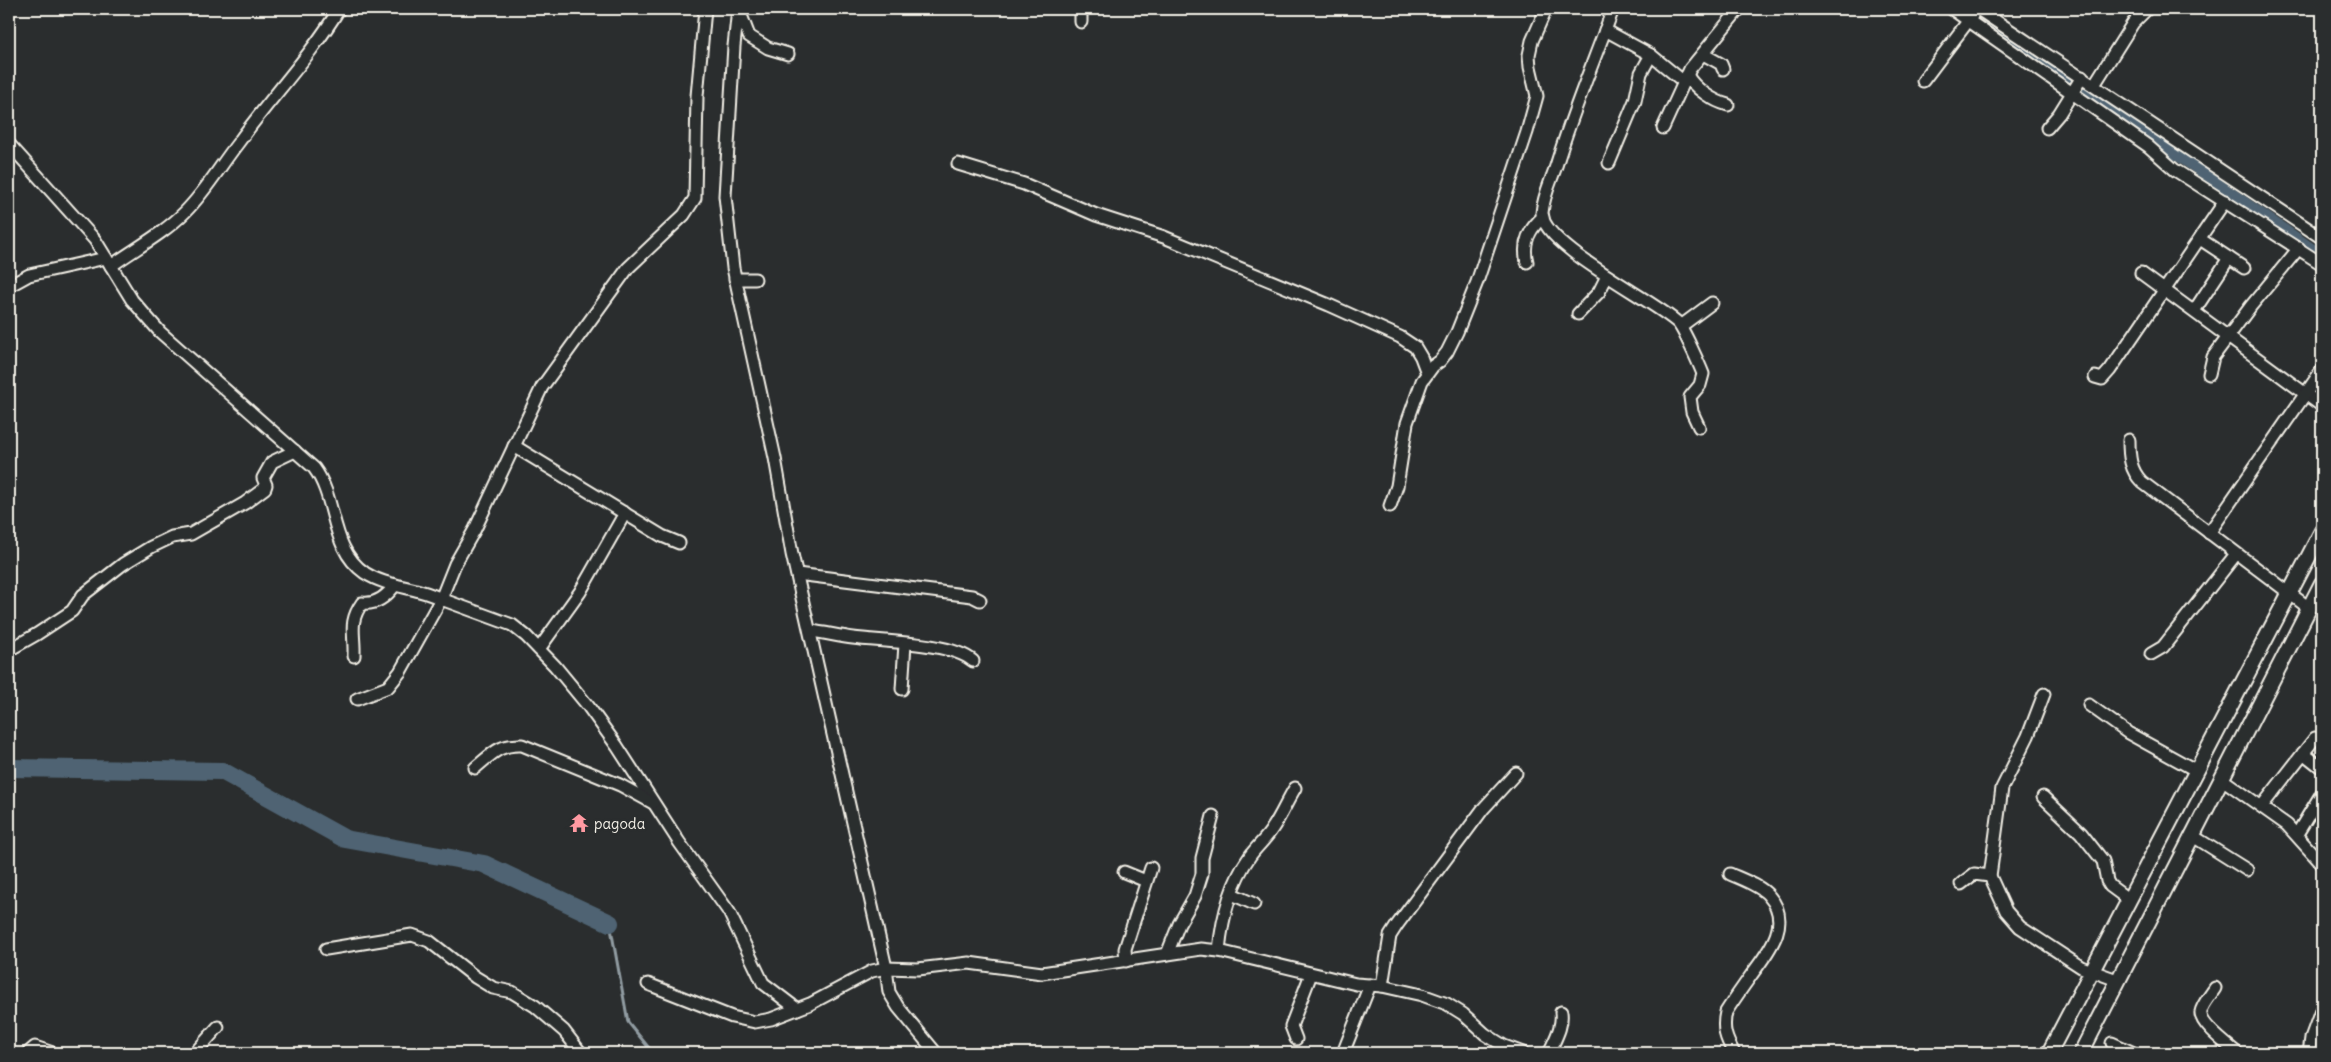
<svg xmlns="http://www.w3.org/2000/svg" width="2331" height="1062" viewBox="0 0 2331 1062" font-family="Delius,sans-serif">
	<rect width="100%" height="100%" fill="#2a2d2e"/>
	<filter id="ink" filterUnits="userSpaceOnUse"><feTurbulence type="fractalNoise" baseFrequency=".02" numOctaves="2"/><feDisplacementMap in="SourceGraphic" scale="10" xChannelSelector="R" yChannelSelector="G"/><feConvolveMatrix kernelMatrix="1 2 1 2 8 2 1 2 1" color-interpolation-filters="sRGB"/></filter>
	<g filter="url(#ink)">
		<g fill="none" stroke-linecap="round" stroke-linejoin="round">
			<polyline stroke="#919ca2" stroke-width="3" points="610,923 628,1022 653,1053"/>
			<polyline stroke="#4f6473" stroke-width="10" points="1964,9 2322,255"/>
			<polyline stroke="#4f6473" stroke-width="18" points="9,768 222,771 345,839 484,864 610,923"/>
			<g stroke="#f4f1e8" stroke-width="15">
				<g id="minor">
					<polyline points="738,9 734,46 725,196 733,268 775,458 792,554 886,968 889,992 898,1007 936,1053"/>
					<polyline points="1081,9 1081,22"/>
					<path d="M1613 9C1594 61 1572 113 1556 166 1551 181 1543 197 1542 213 1542 246 1654 300 1678 323 1683 328 1700 366 1703 374L1700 385 1690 397 1692 412 1699 427"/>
					<polyline points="1952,9 2148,146 2175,170 2322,264"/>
					<polyline points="1978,9 2322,238"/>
					<polyline points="739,10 749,36 768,48 788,54"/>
					<polyline points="1605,30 1651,55 1684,82"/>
					<polyline points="1703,54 1721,64 1723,69"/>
					<path d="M1687 75C1695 89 1713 101 1728 105"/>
					<polyline points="1923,81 1972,16"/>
					<polyline points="2094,85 2133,23 2147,9"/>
					<polyline points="1663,128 1690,69 1739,9"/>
					<polyline points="2047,128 2059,114 2082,77"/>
					<path d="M9 144 95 240 132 300 160 332 314 468C338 500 329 548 365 573 388 588 417 586 441 599L455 564 475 529 542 387 628 268 684 215 695 198 697 96 705 9"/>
					<polyline points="1609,163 1635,101 1641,73 1651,55"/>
					<polyline points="958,164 1024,184 1096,215 1164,237 1329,305 1400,337 1415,347 1421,357 1427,373"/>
					<polyline points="2200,239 2244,268"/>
					<path d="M1527 262C1522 243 1529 229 1543 217"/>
					<path d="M111 266C136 248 163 234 185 212 206 191 220 166 238 143 271 97 310 57 339 9"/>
					<polyline points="2141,273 2322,406"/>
					<polyline points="735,279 755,279"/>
					<polyline points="9,286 29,275 106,258"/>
					<polyline points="2194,311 2229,258"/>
					<polyline points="1578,314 1599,292 1607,276"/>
					<polyline points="1681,326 1712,303"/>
					<polyline points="2209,374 2213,357 2251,306 2299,248"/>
					<polyline points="2095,377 2102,379 2110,370 2225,201"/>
					<path d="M2129 440C2129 456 2130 470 2142 482L2309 608"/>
					<polyline points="514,446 662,536 679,543"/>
					<polyline points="1390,506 1397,486 1407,423 1422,381 1433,366 1440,361 1447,352 1457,332 1477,282 1527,132 1537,96 1530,67 1529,55 1532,41 1546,9"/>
					<polyline points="2209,533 2322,370"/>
					<polyline points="797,574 972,596 980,600"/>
					<path d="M811 631C825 633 839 636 853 638 882 642 952 642 973 661"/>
					<polyline points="539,649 580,592 625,513"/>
					<polyline points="9,650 37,634 72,611 83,595 123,564 151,547 172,537 191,534 245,503 265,488 266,485 263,478 272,462 295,451"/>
					<polyline points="2151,654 2163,647 2236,554"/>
					<path d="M354 656C355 633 348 623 362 603 376 605 387 596 395 585"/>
					<polyline points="902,689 905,644"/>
					<polyline points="2044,694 2028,736 2002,788 1990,876 2006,911 2020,927 2081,967 2117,980"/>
					<polyline points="357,699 388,687 400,672 441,599 512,625 526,636 555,666 588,706 617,746 679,842 729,912 763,983 797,1009"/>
					<polyline points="2089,705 2128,733 2197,771"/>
					<polyline points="2303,753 2322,768"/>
					<path d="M475 768C492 754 499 744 522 745L620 785 653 803"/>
					<polyline points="2222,779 2287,825 2322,864"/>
					<polyline points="2043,797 2081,833 2103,861 2107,881 2110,886 2129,900"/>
					<polyline points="2262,806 2315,738"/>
					<polyline points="2297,834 2322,793"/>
					<polyline points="2193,836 2247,870"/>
					<polyline points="1124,872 1146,881"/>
					<path d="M1730 874C1741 879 1761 886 1769 896 1793 923 1768 952 1752 974 1743 987 1734 999 1726 1012 1722 1029 1726 1039 1734 1053"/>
					<polyline points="1961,884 1974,874 1990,876"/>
					<polyline points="1232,894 1254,904"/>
					<polyline points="326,949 412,935 429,941 475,977 493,988 512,992 535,1006 564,1031 581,1053"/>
					<path d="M1219 951C1222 918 1231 883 1250 856 1257 846 1266 839 1272 829 1281 816 1287 801 1295 788"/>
					<polyline points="1167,954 1179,924 1195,896 1202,874 1202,858 1213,816"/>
					<polyline points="1126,961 1125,949 1151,868"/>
					<polyline points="648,984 732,1017 755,1022 771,1019 810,1004 872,971 886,968 918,969 969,963 1042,973 1201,949 1219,951 1356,984 1382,986 1422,995 1447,1004 1463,1014 1485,1034 1504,1046 1523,1053"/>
					<polyline points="1382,986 1390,936 1397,925 1483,809 1516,773"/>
					<path d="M2215 988C2211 995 2202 1004 2201 1012 2199 1024 2229 1046 2237 1053"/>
					<polyline points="1296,1039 1291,1026 1311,974"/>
					<polyline points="2112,1043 2134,1053"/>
					<polyline points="28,1053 35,1047 53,1053"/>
					<polyline points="195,1053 218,1027"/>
					<polyline points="1343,1053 1370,985"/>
					<path d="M1549 1053C1555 1039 1563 1027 1561 1012"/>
					<polyline points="2309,1053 2311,1038 2322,1008"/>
				</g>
			</g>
			<g stroke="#f4f1e8" stroke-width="18">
				<g id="major">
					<polyline points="2049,1053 2322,531"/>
					<polyline points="2081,1053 2322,583"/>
				</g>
			</g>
			<use href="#minor" stroke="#2a2d2e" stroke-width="11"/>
			<use href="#major" stroke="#2a2d2e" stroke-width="14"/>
		</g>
	</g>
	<defs>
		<g id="temple-bare" transform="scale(1.5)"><path d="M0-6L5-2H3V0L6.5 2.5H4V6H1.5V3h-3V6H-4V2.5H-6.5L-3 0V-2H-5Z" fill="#ff9aa2" stroke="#2a2d2e" stroke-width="2.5" paint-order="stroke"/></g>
	</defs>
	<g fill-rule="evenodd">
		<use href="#temple-bare" x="579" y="823"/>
	</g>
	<g text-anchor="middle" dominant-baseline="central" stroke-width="5" stroke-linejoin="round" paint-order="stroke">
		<g font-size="15" fill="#f4f1e8" stroke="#2a2d2e" text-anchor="start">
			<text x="594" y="823">pagoda</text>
		</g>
	</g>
	<rect width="2331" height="1062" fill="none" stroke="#2a2d2e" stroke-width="30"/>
	<rect x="15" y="15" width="2301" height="1032" fill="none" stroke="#f4f1e8" stroke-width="2" filter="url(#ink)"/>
</svg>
